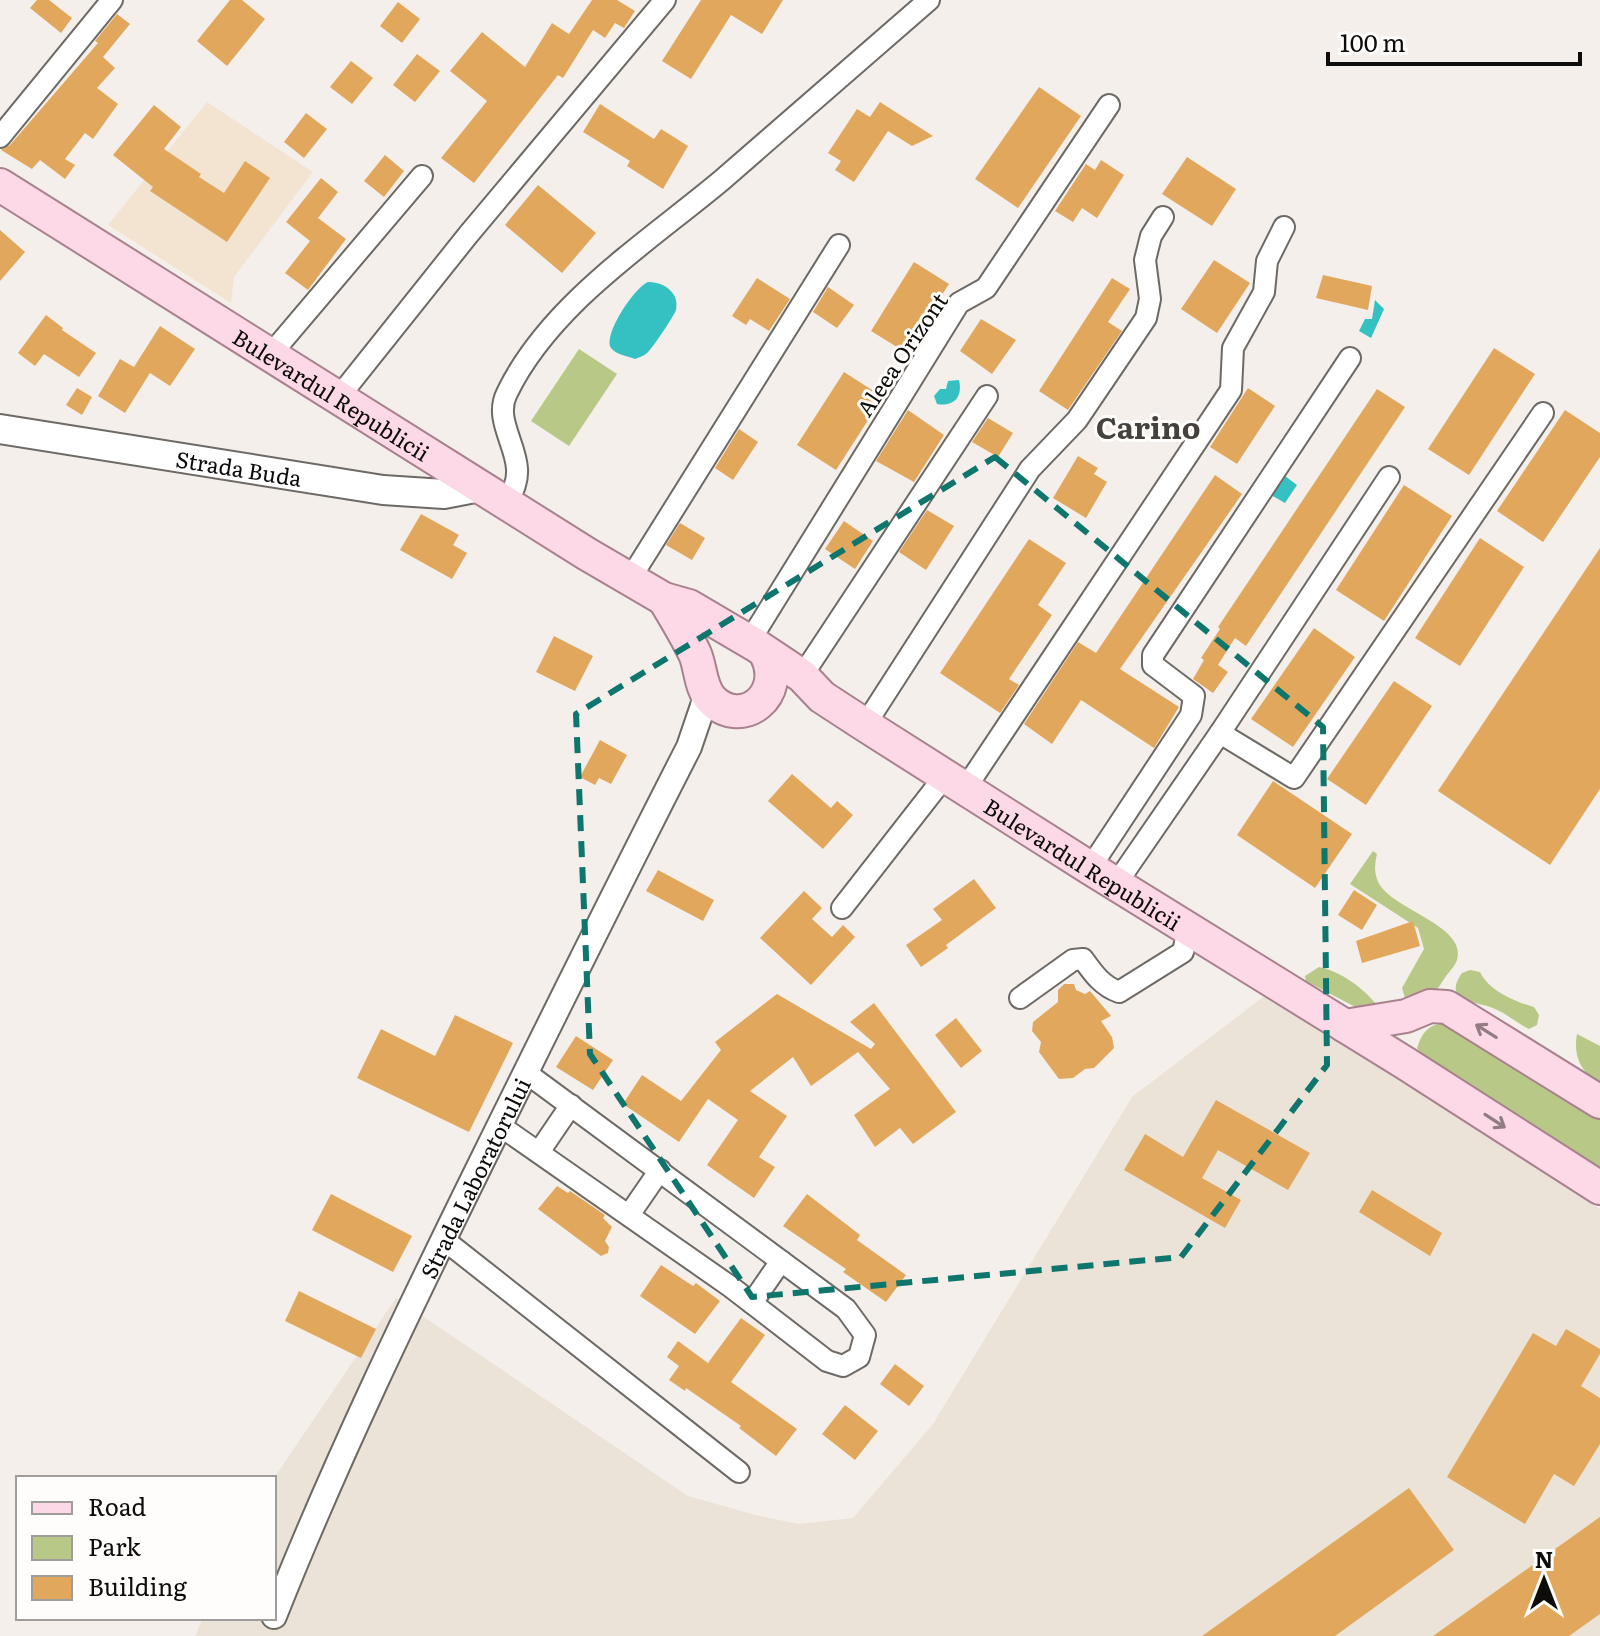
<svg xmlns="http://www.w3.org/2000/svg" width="1600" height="1636" viewBox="0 0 1600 1636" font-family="Literata,serif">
	<rect width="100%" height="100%" fill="#f4efea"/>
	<polygon fill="#f3e4d1" points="207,102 313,172 234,277 231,303 108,225"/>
	<polygon fill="#ebe3d7" points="1267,994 1600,1209 1600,1636 195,1636 203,1618 274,1618 274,1478 396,1298 688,1496 759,1516 799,1524 853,1518 933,1424 1132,1097"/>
	<g fill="#b8c886">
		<polygon points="579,349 617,374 569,446 531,421"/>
		<path d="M1373 851 1377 854C1375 863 1374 870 1377 879 1386 909 1468 924 1457 960 1455 966 1449 972 1446 976 1437 990 1431 999 1416 1007L1405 998 1402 988 1424 949 1418 928 1350 884Z"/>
		<path d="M1319 967C1342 972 1362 987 1377 1005L1361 1010 1306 981 1305 976Z"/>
		<path d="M1470 970 1480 972C1489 991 1516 1002 1534 1007L1539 1015 1537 1025 1529 1029C1517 1023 1507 1014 1495 1009 1478 1001 1441 1003 1462 973Z"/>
		<path d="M1449 1023 1600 1117V1173L1427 1063 1417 1048C1423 1030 1429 1024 1449 1023Z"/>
		<path d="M1577 1034 1600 1046V1084C1581 1072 1573 1057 1577 1034Z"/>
	</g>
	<g fill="#35c1c1">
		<path d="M648 282C663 282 680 292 676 310 674 316 652 349 647 353 644 356 639 357 635 359 628 356 616 355 611 348 603 334 635 287 648 282Z"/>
		<polygon points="1375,300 1384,309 1371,338 1359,331 1365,319 1372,319"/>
		<path d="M959 380C963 397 954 407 937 404L934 396 940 389H946L948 381Z"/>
		<polygon points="1285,476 1297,485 1285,503 1271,495"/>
	</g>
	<g fill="#e1a85d">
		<polygon points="37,0 49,0 72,18 61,33 30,8"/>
		<polygon points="230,0 242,0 265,19 227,66 197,41"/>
		<polygon points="592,0 617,0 635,11 624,28 615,23 605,38 593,30 563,78 558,75 474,183 441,158 487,101 450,71 482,32 525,67 552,23 569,34"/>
		<polygon points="701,0 783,0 762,34 731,15 691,79 662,61"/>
		<polygon points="398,2 420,19 402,43 380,26"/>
		<polygon points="117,14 130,24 103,57 115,68 97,88 118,104 93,139 85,133 65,159 75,165 65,179 40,160 32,169 1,150 10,145 98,43 95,41"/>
		<polygon points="417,54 440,71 415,102 393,85"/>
		<polygon points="351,61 373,78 352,104 330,87"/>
		<polygon points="1039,87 1081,116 1018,208 975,179"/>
		<polygon points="880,102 933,136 912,146 888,131 854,182 835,170 841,161 828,153 857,109 870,117"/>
		<polygon points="600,104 654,139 661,129 688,146 663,189 627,166 630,161 583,132"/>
		<polygon points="154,105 181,127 164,149 201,174 199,177 224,193 245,161 270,178 227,242 150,191 153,187 113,155"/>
		<polygon points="306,113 327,129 304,158 284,142"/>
		<polygon points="385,155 404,171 384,197 364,181"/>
		<polygon points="1187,157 1236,189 1212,226 1162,194"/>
		<polygon points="1101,160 1124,175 1097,218 1082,208 1073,222 1055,211 1086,164 1095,170"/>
		<polygon points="321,178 338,192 318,218 346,239 308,290 285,273 310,241 286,222"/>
		<polygon points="538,185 596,233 562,273 505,225"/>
		<polygon points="0,230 25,252 0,281"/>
		<polygon points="1214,260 1250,283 1217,333 1181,309"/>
		<polygon points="914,262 949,284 905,352 871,331"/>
		<polygon points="1323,275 1372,286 1368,310 1316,298"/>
		<polygon points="757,278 790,299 769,331 750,319 746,325 732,316"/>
		<polygon points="1112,278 1130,289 1108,322 1122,331 1068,410 1039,391"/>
		<polygon points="828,287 854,305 837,328 813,312"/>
		<polygon points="46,315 63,328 62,330 96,353 79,377 44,354 35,366 18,353"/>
		<polygon points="981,319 1016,340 992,374 960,351"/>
		<polygon points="160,326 195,349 170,386 150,373 125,413 98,396 120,359 134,367"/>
		<polygon points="1494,348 1535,374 1469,475 1428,449"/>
		<polygon points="844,372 883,397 836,470 797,445"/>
		<polygon points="77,388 92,397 82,415 66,405"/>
		<polygon points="1248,388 1275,406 1237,464 1210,447"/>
		<polygon points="1377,389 1405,407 1246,646 1235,638 1218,665 1228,672 1213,693 1193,679 1204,660 1201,658 1220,629 1218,627"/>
		<polygon points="908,410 944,435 914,482 876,461"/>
		<polygon points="1565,410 1600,433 1600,457 1543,542 1497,511"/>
		<polygon points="988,418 1013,433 998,457 972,442"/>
		<polygon points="739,429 758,442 733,480 715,468"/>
		<polygon points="1078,456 1098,468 1094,474 1107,482 1086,518 1053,498"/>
		<polygon points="1215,475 1242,494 1120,669 1179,707 1154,748 1081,700 1052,744 1024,724 1078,642 1096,653"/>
		<polygon points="1404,485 1452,516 1384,621 1336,590"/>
		<polygon points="927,510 954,526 926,570 899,552"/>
		<polygon points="421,514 459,535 453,545 467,553 452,579 400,550"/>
		<polygon points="844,521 873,541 855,569 825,549"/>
		<polygon points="680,523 705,538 692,560 666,545"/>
		<polygon points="1480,538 1524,567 1460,666 1415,638"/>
		<polygon points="1029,539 1066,563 1038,605 1052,615 1009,679 1019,685 1000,713 940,673"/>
		<polygon points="1600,548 1600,789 1550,865 1438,791"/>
		<polygon points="1314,628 1355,657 1293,747 1251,719"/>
		<polygon points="554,636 593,656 575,691 536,672"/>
		<polygon points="1394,681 1432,706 1366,805 1327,779"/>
		<polygon points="600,740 627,755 611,784 599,778 595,785 580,777"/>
		<polygon points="792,774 831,808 837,801 853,815 823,849 768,801"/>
		<polygon points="1273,781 1352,834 1315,888 1237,835"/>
		<polygon points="658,870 714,900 703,921 646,891"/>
		<polygon points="974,879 996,908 946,945 948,948 921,967 906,945 942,920 933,909"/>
		<polygon points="1354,890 1377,905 1362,930 1338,915"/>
		<polygon points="804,891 822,908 812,919 832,937 843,925 855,937 811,985 760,938"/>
		<polygon points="1413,921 1420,946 1362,963 1356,941"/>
		<polygon points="1064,984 1074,984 1076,990 1085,994 1090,991 1111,1016 1101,1021 1112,1037 1114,1048 1094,1068 1085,1069 1073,1078 1059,1079 1039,1052 1041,1042 1032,1031 1033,1022 1058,1002 1058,990"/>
		<polygon points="777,994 871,1049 875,1044 850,1022 874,1003 956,1112 913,1144 900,1128 875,1147 854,1115 890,1089 858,1052 811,1086 793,1057 750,1091 787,1116 759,1157 775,1167 754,1198 707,1165 738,1120 708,1099 679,1142 623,1104 642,1075 681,1101 721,1050 715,1042"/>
		<polygon points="455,1015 513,1043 469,1132 357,1078 381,1029 435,1056"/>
		<polygon points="956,1018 982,1051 961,1068 935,1035"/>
		<polygon points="576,1036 613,1060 593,1090 556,1067"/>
		<polygon points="1216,1100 1310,1153 1288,1190 1218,1150 1202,1178 1241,1200 1225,1228 1124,1170 1145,1134 1183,1157"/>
		<polygon points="557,1186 568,1193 570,1191 605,1215 603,1218 612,1227 605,1241 609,1247 608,1253 601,1256 538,1209"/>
		<polygon points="1372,1190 1442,1233 1430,1256 1359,1212"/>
		<polygon points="331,1194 412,1236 393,1272 312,1230"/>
		<polygon points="807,1194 860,1235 857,1240 906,1275 886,1302 843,1272 846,1269 783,1226"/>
		<polygon points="661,1265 693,1286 696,1283 720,1301 695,1334 640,1296"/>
		<polygon points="299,1291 376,1329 361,1358 285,1321"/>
		<polygon points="741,1318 765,1335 731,1382 797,1429 776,1456 739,1428 741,1426 686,1388 685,1391 669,1380 679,1366 667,1357 678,1341 708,1363"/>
		<polygon points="1566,1329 1600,1349 1600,1354 1581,1386 1600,1398 1600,1444 1574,1486 1554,1474 1525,1524 1447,1477 1533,1333 1556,1346"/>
		<polygon points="895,1364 924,1386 909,1406 880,1384"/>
		<polygon points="845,1405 878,1431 855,1460 822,1434"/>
		<polygon points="1409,1488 1454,1550 1335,1636 1202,1636"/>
		<polygon points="1600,1517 1600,1614 1569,1636 1433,1636"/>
	</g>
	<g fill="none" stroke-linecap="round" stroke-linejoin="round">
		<g stroke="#6d6965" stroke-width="24">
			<g id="minor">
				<polyline points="0,137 112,0"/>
				<polyline points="271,354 422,176"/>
				<polyline points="338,398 468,235 665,0"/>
				<path d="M507 504C512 493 518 482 517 469 516 444 494 418 507 393 550 304 648 242 722 180 791 120 860 60 929 0"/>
				<polyline points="630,579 839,245"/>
				<polyline points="749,642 959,303 986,288 1109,105"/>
				<polyline points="802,676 987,396"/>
				<polyline points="865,725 1030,469 1077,420 1146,318 1150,299 1145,260 1151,236 1163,217"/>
				<polyline points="1220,733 1389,477"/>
				<polyline points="965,789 1231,390 1233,348 1264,292 1267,261 1284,227"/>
				<polyline points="1090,868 1191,715 1194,696 1153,665 1153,655 1350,358"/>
				<polyline points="1116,884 1220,733 1294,778 1543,413"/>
				<polyline points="842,908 945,776"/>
				<path d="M1020 998 1073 960 1083 959C1093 973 1102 986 1119 992L1183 952 1188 929"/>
				<polyline points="499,1125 731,1287 827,1361 843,1366 859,1357 865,1335 846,1309 525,1072"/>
				<polyline points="539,1152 571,1105"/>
				<polyline points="629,1215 660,1170"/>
				<polyline points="443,1239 739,1472"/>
				<polyline points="752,1303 781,1261"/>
			</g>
		</g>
		<g stroke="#6d6965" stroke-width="28">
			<g id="tertiary">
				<path id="s1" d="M274 1616C336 1460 409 1309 483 1159 551 1021 619 884 689 747L707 694"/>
			</g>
		</g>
		<g stroke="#6d6965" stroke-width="32">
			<g id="secondary">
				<path id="s2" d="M0 429 383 490 444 494 480 487"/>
			</g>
		</g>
		<g stroke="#a8808e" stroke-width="36">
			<g id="primary">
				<path id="s3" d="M0 185 587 554 664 599 689 606 757 646 802 676 822 697 865 725 1090 868 1405 1063 1600 1188"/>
				<path d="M664 599C675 617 686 635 695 654 701 668 700 688 712 700 742 730 787 695 766 654"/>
				<polyline points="1345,1026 1406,1016 1430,1006 1447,1007 1600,1102"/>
			</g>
		</g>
		<use href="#minor" stroke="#fff" stroke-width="20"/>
		<use href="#tertiary" stroke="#fff" stroke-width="24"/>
		<use href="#secondary" stroke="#fff" stroke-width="28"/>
		<use href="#primary" stroke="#fdd8e6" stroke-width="32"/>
	</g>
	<defs><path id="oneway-shaft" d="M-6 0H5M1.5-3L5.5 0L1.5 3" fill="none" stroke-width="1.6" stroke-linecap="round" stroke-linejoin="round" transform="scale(2)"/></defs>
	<g stroke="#917c83">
		<use href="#oneway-shaft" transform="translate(1486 1031) rotate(-148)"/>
		<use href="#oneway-shaft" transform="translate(1495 1121) rotate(33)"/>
	</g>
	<path fill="none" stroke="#0f766e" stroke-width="6" stroke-dasharray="16 10" stroke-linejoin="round" d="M995 457 1323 727 1327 1065 1181 1257 752 1297 590 1054 576 714Z"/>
	<g text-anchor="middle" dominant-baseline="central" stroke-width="6" stroke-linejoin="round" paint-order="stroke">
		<g font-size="22" fill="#0d0c0a" stroke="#fffdfb">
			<text transform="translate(901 354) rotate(-56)">Aleea Orizont</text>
			<text stroke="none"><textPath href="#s3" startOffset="392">Bulevardul Republicii</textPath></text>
			<text stroke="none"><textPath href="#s2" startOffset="242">Strada Buda</textPath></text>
			<text stroke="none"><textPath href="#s3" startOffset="1280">Bulevardul Republicii</textPath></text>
			<text stroke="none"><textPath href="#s1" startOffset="482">Strada Laboratorului</textPath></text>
		</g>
		<g font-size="30" font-weight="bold" fill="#45413d" stroke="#fffdfb">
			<text x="1148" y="426">Carino</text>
		</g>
	</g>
	<rect x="16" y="1476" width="260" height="144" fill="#fffdfb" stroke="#9e9d9b" stroke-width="2"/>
	<rect x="32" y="1502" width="40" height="12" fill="#fdd8e6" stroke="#9e9d9b" stroke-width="2"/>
	<text x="88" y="1516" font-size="24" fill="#0d0c0a">Road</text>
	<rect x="32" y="1536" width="40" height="24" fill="#b8c886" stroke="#9e9d9b" stroke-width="2"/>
	<text x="88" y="1556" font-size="24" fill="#0d0c0a">Park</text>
	<rect x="32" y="1576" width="40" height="24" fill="#e1a85d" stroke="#9e9d9b" stroke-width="2"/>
	<text x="88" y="1596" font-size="24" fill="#0d0c0a">Building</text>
	<g transform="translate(1544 1580)" stroke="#fffdfb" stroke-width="6" paint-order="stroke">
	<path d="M0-6L14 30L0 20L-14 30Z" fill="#0d0c0a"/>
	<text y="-12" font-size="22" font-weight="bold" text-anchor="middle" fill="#0d0c0a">N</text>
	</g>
	<path d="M1328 52v12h252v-12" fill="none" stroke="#0d0c0a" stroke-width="4"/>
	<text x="1340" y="52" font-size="24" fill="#0d0c0a" stroke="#fffdfb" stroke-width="6" paint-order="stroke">100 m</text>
</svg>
